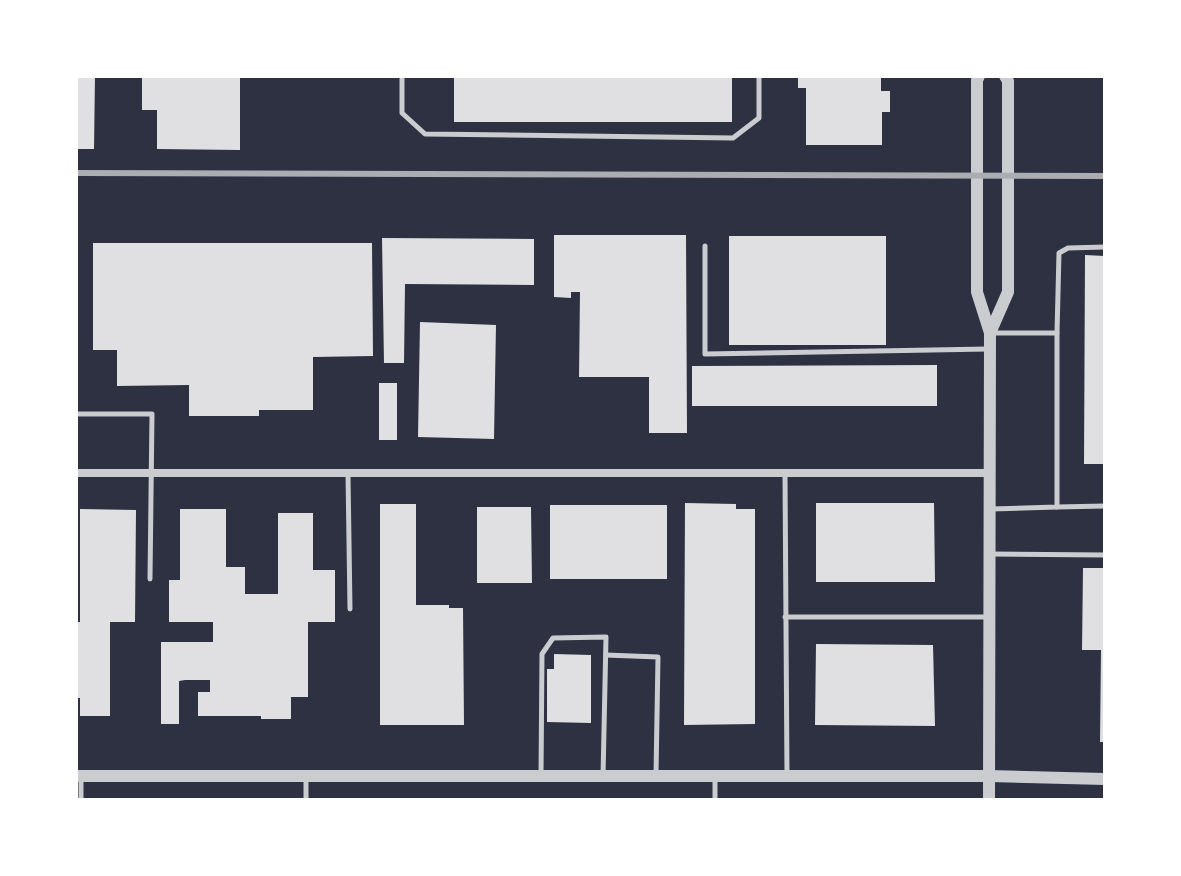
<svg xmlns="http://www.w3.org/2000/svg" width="1181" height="876" viewBox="0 0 1181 876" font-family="Lato,sans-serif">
	<rect width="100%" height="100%" fill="#2d3142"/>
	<g fill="#e0e0e3">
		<polygon points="76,76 95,76 94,149 76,149"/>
		<polygon points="142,76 240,76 240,150 157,149 157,110 142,110"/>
		<rect x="454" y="76" width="278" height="46"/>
		<polygon points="798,76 881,76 881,91 890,91 890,112 882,112 882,145 806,145 806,88 798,88"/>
		<polygon points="554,235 686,235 687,433 649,433 649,377 579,377 580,292 571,292 571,298 554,297"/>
		<rect x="729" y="236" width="157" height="109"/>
		<polygon points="382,238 534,239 534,285 405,284 404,363 384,363"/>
		<polygon points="93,243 372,243 373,356 313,357 313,410 259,410 259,416 189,416 189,385 117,386 117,350 93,350"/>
		<polygon points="1085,255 1105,256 1105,464 1084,464"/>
		<polygon points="420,322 496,325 494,439 418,437"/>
		<polygon points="937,365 937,406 692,406 692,366"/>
		<rect x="379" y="383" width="18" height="57"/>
		<polygon points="685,503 736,504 736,509 755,509 755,724 684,725"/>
		<polygon points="816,503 934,503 935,582 816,582"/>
		<polygon points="380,504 416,504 416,605 449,605 449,608 463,608 464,725 380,725"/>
		<rect x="550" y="505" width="117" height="74"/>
		<polygon points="477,507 531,507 532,583 477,583"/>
		<polygon points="80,509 136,510 135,622 110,622 110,716 80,716 80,698 76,698 76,622 80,622"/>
		<polygon points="180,509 226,509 226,567 245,567 245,594 278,594 278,513 313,513 313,570 335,570 335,622 308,622 308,697 291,697 291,719 261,719 261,716 198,716 198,692 210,692 210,680 185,680 179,681 179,724 161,724 161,642 213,642 213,622 169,622 169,580 180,580"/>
		<polygon points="1083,568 1105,568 1105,742 1100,742 1101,650 1082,650"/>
		<polygon points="816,644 933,645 935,726 815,725"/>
		<polygon points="554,654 591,655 591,723 547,722 547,669 554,669"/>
	</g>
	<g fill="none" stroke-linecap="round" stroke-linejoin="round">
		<g stroke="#caccd0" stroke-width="5">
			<polyline points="402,76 402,113 425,134 733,138 759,118 759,76"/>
			<polyline points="705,246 705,354 988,349"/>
			<polyline points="1057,333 1059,253 1068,248 1105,247"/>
			<polyline points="76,414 152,414 150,579"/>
			<polyline points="348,474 350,609"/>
			<polyline points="785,474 787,776"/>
			<polyline points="1057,507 1105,506"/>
			<polyline points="991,509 1057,507 1057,333 991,333"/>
			<polyline points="990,554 1105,555"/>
			<polyline points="785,617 988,617"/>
			<polyline points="606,655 658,657 656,775"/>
			<polyline points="541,776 542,654 553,638 606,637 603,777"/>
			<polyline points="306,777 306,800"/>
			<polyline points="81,800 81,777"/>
			<polyline points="715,800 715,778"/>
		</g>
		<polyline stroke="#caccd0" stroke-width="8" points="76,473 990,473"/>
		<g stroke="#caccd0" stroke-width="12">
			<polyline points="979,76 977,80 977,292 990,333 989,800"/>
			<polyline points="990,333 1008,292 1008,81 1005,76"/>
			<polyline points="76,776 989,776 1105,779"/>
		</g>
		<polyline stroke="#abadb3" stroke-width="6" points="76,173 1105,176"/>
	</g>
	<rect width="1181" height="876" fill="none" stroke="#ffffff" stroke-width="156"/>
</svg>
